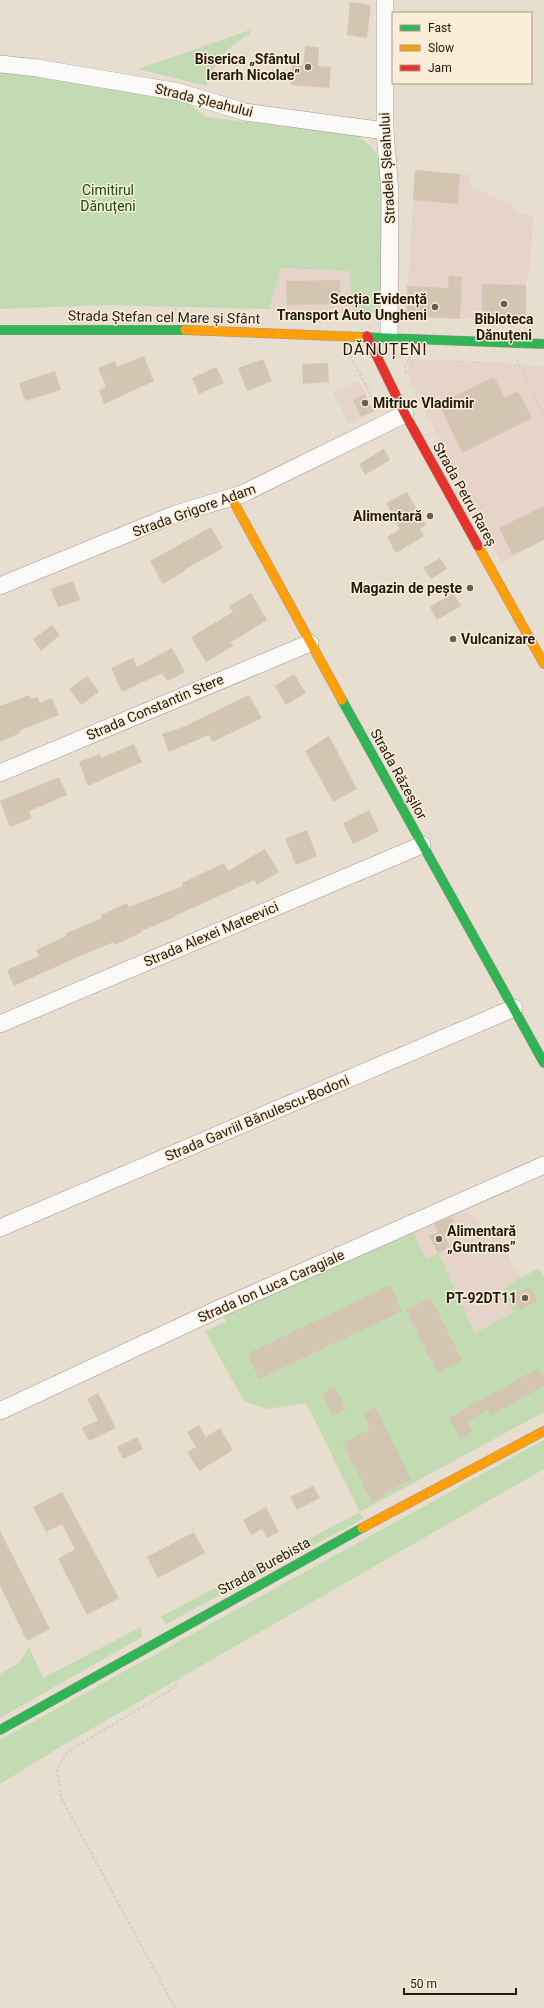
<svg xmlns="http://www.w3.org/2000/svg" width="544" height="2008" viewBox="0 0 544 2008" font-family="Roboto,sans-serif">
	<rect width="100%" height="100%" fill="#e8ded0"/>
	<g fill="#e6d3c9">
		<polygon points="415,170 470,175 470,186 514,206 513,211 533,216 531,259 526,285 526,321 406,316"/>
		<polygon points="281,268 349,271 354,313 269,309"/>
		<polygon points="410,359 497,362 544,367 544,540 501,563 410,383 408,368"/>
		<polygon points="359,381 374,411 349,424 333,392"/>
		<polygon points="465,1211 475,1217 487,1240 498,1234 520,1278 503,1290 514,1312 475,1333 438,1254 426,1259 414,1233"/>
	</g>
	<g fill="#c2dbb3">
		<path d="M250 30 249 35C224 48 217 61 206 86L138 69Z"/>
		<polygon points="0,71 185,101 206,117 355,135 366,142 376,152 384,180 380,313 354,313 349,271 281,268 269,309 106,305 0,309"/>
		<polygon points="414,1233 426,1259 438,1253 475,1333 514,1312 503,1290 520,1278 539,1268 544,1278 544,1412 360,1512 363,1519 166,1624 160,1617 360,1512 306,1403 268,1409 244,1401 205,1331 226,1322 223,1315"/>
		<polygon points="544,1440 544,1469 65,1744 0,1784 0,1740"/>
		<polygon points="141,1627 142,1637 0,1718 0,1674 20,1662 29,1647 43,1678"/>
	</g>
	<g fill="#d3c5b1">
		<polygon points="350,2 371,5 367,38 347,35"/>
		<polygon points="305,46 319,47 318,66 331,67 329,88 291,85 292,65 303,65"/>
		<polygon points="415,170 460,174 458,204 413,200"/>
		<polygon points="449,276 462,277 460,319 406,316 407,286 448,288"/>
		<polygon points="340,280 340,304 287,305 286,281"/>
		<polygon points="482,284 526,285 526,321 482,320"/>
		<polygon points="144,356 154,381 104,404 99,390 106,387 98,368 115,361 117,367"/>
		<polygon points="263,359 272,381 247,391 238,368"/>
		<polygon points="328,363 329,382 303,384 302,364"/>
		<polygon points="216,367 224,383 199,394 192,378"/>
		<polygon points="55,371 61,390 25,401 19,383"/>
		<polygon points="494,377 505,398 518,391 532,418 462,453 439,404"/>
		<polygon points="365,394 374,411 361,417 353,400"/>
		<polygon points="384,449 390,460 365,475 359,464"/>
		<polygon points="407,492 426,525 420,529 424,536 396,553 387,537 400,529 386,503"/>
		<polygon points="544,506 544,540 513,555 499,528"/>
		<polygon points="211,527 223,548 184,570 185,571 163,584 150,561"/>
		<polygon points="440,558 447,569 431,579 423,568"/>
		<polygon points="73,581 80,600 58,607 51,589"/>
		<polygon points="251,593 267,620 231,642 233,646 206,662 191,637 233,612 229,606"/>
		<polygon points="453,593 461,606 437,620 430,607"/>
		<polygon points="52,625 60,635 41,651 33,639"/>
		<polygon points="172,648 185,672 167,681 162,673 122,692 111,668 133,658 137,667"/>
		<polygon points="294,674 306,693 286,705 275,686"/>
		<polygon points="87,676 99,692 81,705 69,689"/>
		<polygon points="30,695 31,699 38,697 40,703 52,698 59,715 19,731 20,733 0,742 0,706"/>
		<polygon points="249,695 262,718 212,742 209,735 169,752 162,734 183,727"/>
		<polygon points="329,736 357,789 333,802 305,751"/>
		<polygon points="134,744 142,762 88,786 79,762 100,754 101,758"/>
		<polygon points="59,777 67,795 29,811 32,818 10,827 0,801"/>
		<polygon points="369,810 379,831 353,844 343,823"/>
		<polygon points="307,830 317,856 296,865 285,839"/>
		<polygon points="265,849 279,872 257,885 254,880 175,916 175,917 141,931 142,932 115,945 114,942 75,958 14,986 7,970 39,956 36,950 66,936 65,934 102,918 101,915 127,903 129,907 183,886 182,883 224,863 228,871"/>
		<polygon points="451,1217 456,1228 444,1234 450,1247 438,1253 429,1236 438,1232 434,1224"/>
		<polygon points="390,1285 402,1311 259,1379 247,1354"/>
		<polygon points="530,1286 538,1300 520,1310 512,1296"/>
		<polygon points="431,1298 462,1360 437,1373 406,1310"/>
		<polygon points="538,1368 544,1378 544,1386 491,1415 488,1409 467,1422 472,1432 461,1439 449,1418"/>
		<polygon points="335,1387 346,1409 333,1415 322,1393"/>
		<polygon points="98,1393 116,1428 89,1441 82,1428 98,1420 87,1399"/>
		<polygon points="375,1407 411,1480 383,1494 384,1496 372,1502 343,1443 370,1429 363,1413"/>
		<polygon points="199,1425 206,1437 220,1428 233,1450 199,1471 187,1452 196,1447 187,1432"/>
		<polygon points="137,1437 143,1449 123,1459 117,1447"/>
		<polygon points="313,1486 320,1498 297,1510 290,1497"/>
		<polygon points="62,1492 119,1598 87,1615 58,1559 75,1549 62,1524 46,1532 33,1507"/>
		<polygon points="266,1507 279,1532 267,1538 262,1529 251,1535 243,1520"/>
		<polygon points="0,1531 50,1629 27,1641 0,1586"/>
		<polygon points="194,1532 205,1553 158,1578 147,1557"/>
	</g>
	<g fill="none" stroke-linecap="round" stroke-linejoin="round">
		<g stroke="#9d968b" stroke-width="18">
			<g id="street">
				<polyline points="385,0 385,131 390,193 389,337"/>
				<polyline points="0,64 37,68 179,92 245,112 385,131"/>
				<polyline points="0,586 173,515 242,494 405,414"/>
				<polyline points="0,773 310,643"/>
				<polyline points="0,1024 422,845"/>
				<polyline points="0,1228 514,1008"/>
				<polyline points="0,1411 214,1311 544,1165"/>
			</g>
		</g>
		<g stroke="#9d968b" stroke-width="10">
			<g id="fast">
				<polyline points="0,330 185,330"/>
				<polyline points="361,337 544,344"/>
				<polyline points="342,700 544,1063"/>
				<polyline points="0,1730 362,1528"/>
			</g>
		</g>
		<g stroke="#9d968b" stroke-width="10">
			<g id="slow">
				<polyline points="185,330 361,337"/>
				<polyline points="232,499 342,700"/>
				<polyline points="478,546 544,664"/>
				<polyline points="362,1528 544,1431"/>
			</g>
		</g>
		<g stroke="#9d968b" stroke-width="10">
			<polyline id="jam" points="367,336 405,414 478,546"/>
		</g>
		<g stroke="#d4d1cd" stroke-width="2.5" stroke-dasharray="3 2" stroke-linecap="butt">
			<polyline points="167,297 175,303 176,313"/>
			<polyline points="350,356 377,406 378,410"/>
			<polyline points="517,360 544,416"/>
			<polyline points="406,373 405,365 410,357"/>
			<polyline points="389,1317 396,1331 413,1323"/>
			<polyline points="350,1336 357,1351"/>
			<polyline points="319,1351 326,1367"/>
			<polyline points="415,1366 430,1358"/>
			<polyline points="281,1369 289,1386"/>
			<polyline points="175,2008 61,1797 57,1769 67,1752 174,1688 183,1671 180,1649"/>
		</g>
		<use href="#street" stroke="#fcfaf8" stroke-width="17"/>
		<use href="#fast" stroke="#30b455" stroke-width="9"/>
		<use href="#slow" stroke="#ff9f0a" stroke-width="9"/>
		<use href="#jam" stroke="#e5322d" stroke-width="9"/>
	</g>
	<g fill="#665f53" stroke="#fcedd8" stroke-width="1.5">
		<circle cx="308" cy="67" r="4"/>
		<circle cx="504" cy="304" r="4"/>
		<circle cx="435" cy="307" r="4"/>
		<circle cx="365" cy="403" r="4"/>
		<circle cx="430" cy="516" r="4"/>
		<circle cx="470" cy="588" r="4"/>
		<circle cx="453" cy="639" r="4"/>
		<circle cx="439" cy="1239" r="4"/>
		<circle cx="525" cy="1298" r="4"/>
	</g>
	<g text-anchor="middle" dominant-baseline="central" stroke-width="3" stroke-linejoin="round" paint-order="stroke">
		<g font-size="14" font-weight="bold" fill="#201a10" stroke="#fcedd8" text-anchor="end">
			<text x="300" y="59">Biserica „Sfântul<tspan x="300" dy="16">Ierarh Nicolae”</tspan></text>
			<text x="427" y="299">Secția Evidență<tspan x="427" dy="16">Transport Auto Ungheni</tspan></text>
			<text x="504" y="319" text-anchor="middle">Bibloteca<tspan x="504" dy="16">Dănuțeni</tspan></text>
			<text x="373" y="403" text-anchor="start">Mitriuc Vladimir</text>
			<text x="422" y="516">Alimentară</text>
			<text x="462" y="588">Magazin de pește</text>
			<text x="461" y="639" text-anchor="start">Vulcanizare</text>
			<text x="447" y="1231" text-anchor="start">Alimentară<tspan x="447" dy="16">„Guntrans”</tspan></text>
			<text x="517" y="1298">PT-92DT11</text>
		</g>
		<g font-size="14" fill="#201a10" stroke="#fcedd8">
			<text transform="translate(204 100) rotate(14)">Strada Șleahului</text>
			<text transform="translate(387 168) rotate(-93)">Stradela Șleahului</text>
			<text transform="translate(164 317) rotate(1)">Strada Ștefan cel Mare și Sfânt</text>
			<text transform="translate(465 494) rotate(61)">Strada Petru Rareș</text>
			<text transform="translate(194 510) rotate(-20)">Strada Grigore Adam</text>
			<text transform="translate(155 707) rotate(-23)">Strada Constantin Stere</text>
			<text transform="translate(399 774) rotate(61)">Strada Răzeşilor</text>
			<text transform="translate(211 934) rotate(-23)">Strada Alexei Mateevici</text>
			<text transform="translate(257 1118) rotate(-23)">Strada Gavriil Bănulescu-Bodoni</text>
			<text transform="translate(271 1286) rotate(-24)">Strada Ion Luca Caragiale</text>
			<text transform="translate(264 1566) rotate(-29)">Strada Burebista</text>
		</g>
		<g font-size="14" fill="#154d0f" stroke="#fcedd8">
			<text x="108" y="190">Cimitirul<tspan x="108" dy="16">Dănuțeni</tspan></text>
		</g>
		<g font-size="16" letter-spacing="1" fill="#201a10" stroke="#fcedd8">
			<text x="385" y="349">DĂNUȚENI</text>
		</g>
	</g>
	<rect x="392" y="12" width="140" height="72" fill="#fcedd8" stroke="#a49988"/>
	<rect x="400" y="25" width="20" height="6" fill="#30b455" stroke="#a49988"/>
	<text x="428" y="32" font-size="12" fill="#201a10">Fast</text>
	<rect x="400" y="45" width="20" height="6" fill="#ff9f0a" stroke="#a49988"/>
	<text x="428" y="52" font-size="12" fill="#201a10">Slow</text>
	<rect x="400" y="65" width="20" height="6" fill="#e5322d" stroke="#a49988"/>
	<text x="428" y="72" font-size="12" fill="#201a10">Jam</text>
	<path d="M404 1988v6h112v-6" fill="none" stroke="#201a10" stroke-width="2"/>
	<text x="410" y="1988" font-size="12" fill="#201a10" stroke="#fcedd8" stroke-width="3" paint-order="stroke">50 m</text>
</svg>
